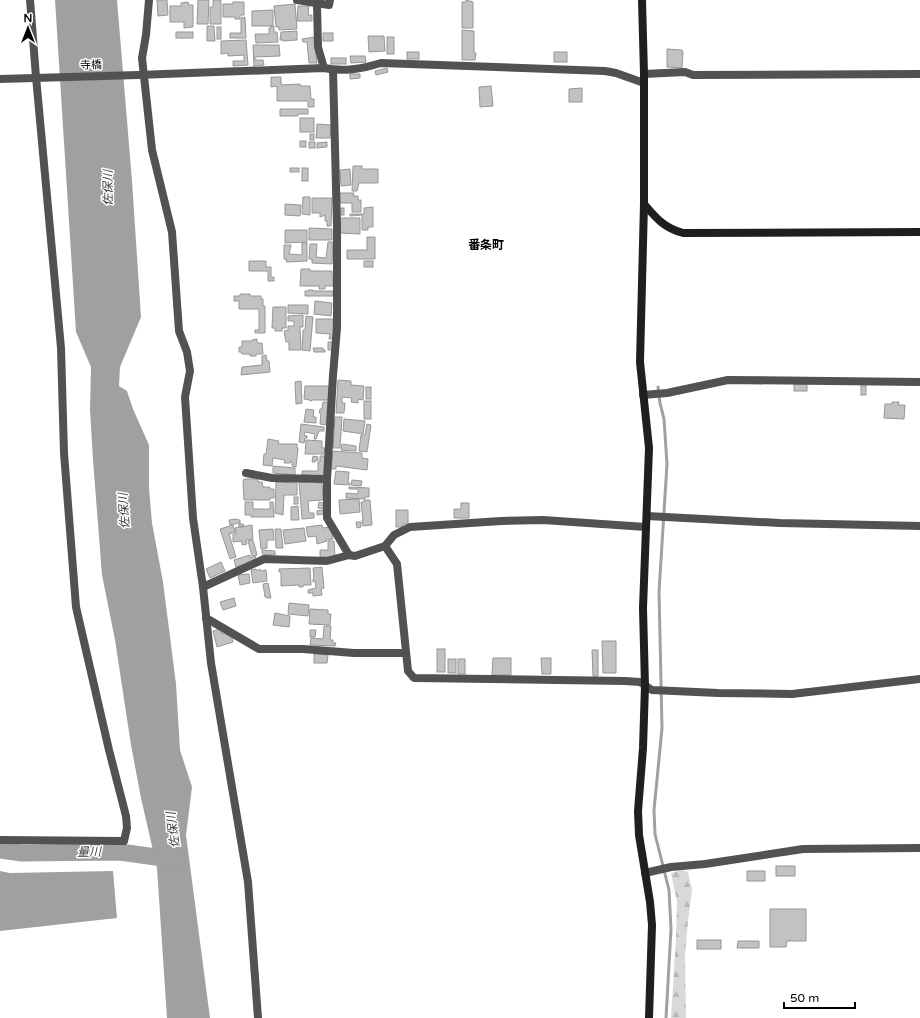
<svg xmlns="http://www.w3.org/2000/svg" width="920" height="1018" viewBox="0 0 920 1018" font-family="'Varela Round','Noto Sans JP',sans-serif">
	<defs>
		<pattern id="forest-firs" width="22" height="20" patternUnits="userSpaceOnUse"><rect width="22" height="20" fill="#d9d9d9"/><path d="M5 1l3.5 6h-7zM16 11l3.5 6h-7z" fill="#b8b8b8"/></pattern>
	</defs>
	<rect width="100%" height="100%" fill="#fff"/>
	<polygon fill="url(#forest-firs)" points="682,870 688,872 692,890 688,921 685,955 686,1018 671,1018 676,938 677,902 671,873"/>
	<g fill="#a0a0a0">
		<polygon points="55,0 117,0 132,181 141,317 120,367 119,386 127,391 133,409 149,445 149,488 152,523 163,582 176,684 180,750 192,787 186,835 210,1018 167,1018 157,868 141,798 131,745 115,640 102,575 93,460 90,410 91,367 76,332"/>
		<polygon points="0,871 10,873 113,871 117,918 0,931"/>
	</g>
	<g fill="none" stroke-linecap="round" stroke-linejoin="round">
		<polyline stroke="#a0a0a0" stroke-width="3" points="658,387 660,403 664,419 667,464 659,592 662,728 654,810 655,834 669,890 671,929 666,1018"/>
		<polyline stroke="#a0a0a0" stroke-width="17" points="0,850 22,853 120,852 177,860"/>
	</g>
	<g fill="#c2c2c2" stroke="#969696">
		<polygon points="157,0 167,0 168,15 158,16"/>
		<polygon points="198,0 209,0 208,24 197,24"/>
		<polygon points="213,0 221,0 221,24 210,24 210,7 213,7"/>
		<polygon points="466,0 473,2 473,28 462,28 462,2 466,2"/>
		<polygon points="188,2 189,5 193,5 193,27 184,28 184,22 170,22 170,6 181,6 181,3"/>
		<polygon points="233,2 244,2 244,15 240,15 240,19 235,19 235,17 223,17 223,4 233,4"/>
		<polygon points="295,4 297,29 279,30 279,27 276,27 274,6"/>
		<polygon points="298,6 309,6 308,15 312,15 312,21 297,21"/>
		<polygon points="273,10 273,26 252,26 252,11"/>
		<polygon points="245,17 246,38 230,38 230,33 241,33 241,18"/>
		<polygon points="207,26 214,26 215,41 207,41"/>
		<polygon points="271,26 274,26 274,32 277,32 278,42 256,43 255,34 269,34 269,28 271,28"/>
		<rect x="217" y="27" width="4" height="12"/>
		<polygon points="462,30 474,31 474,53 476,53 475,60 462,60"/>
		<polygon points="297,31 297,40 283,41 283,40 280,40 281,32"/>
		<rect x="176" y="32" width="17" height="6"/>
		<rect x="323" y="33" width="10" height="8"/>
		<polygon points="368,36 384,36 385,51 369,52"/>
		<polygon points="314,37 317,63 309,63 307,42 303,42 302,39"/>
		<rect x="387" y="37" width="7" height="17"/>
		<polygon points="246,40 248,65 233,66 233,61 244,61 244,55 228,56 228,53 221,54 221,41"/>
		<polygon points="253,45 279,45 280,56 255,57 255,60 263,60 264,65 254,66"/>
		<polygon points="667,49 682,50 682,52 683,52 682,68 667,67"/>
		<rect x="407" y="52" width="12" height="7"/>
		<rect x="554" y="52" width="13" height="10"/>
		<polygon points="350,56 365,56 366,62 351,63"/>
		<rect x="331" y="58" width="15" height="6"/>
		<polygon points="387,68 388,72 376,75 375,71"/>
		<polygon points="350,74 360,74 360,78 350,79"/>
		<polygon points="271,77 281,77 281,85 300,84 301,86 310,86 311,99 314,99 314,107 308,107 308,101 277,101 277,86 271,87"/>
		<polygon points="491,86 493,106 480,107 479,87"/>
		<polygon points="582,88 582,102 569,102 569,89"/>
		<polygon points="280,109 308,109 308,114 298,114 298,116 280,116"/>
		<rect x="300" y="118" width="14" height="14"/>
		<polygon points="317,124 331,125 330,138 316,138"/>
		<rect x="310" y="134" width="4" height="6"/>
		<rect x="300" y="141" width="6" height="6"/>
		<rect x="309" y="142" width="6" height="6"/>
		<polygon points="327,142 327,147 317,148 317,143"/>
		<polygon points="353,166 362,166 362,169 378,169 378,183 359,183 357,191 352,191"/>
		<rect x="290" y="168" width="9" height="4"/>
		<rect x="302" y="168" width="6" height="13"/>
		<polygon points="350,169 351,185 341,186 340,170"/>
		<polygon points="340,193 354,193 353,196 358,196 358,200 361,200 361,212 352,212 352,203 340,203"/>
		<polygon points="303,197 310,197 310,215 302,214"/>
		<polygon points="312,198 332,198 331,226 327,226 327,221 325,221 325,215 320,217 320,213 312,213"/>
		<polygon points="285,204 301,205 300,216 285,215"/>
		<polygon points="373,207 373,227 368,227 368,230 362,230 362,215 350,216 350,214 364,214 364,208"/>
		<rect x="341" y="208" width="3" height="7"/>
		<polygon points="340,218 360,218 360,234 340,233"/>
		<polygon points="309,228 332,229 332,240 309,240"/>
		<polygon points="285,230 307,230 307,242 285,243"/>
		<polygon points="367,237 375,237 375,259 347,259 347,250 367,250"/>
		<polygon points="328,242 333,242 332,264 312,263 312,259 309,259 310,244 317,244 316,257 326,258"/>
		<polygon points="302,243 307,243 307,261 286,262 287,260 284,259 284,245 291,245 289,254 302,255"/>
		<polygon points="249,261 266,261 266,267 271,267 271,277 274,277 274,281 268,281 268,271 249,271"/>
		<rect x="364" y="261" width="9" height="6"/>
		<polygon points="301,269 310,269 310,271 332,271 332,275 333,275 333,286 325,286 325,289 319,289 319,286 300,286"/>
		<polygon points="308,290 313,290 313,291 333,291 333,296 305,296 305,291 308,291"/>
		<polygon points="240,294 250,294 250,296 261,296 261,299 263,299 263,306 265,306 265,333 255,333 255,330 259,330 259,309 239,309 239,301 234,301 234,296 240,296"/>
		<polygon points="315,301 332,303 331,316 314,314"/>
		<polygon points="288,305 308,305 308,314 288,313"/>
		<polygon points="273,307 286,307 286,328 282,328 282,331 275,331 275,328 272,328"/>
		<polygon points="303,315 303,327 300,327 301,350 289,350 289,342 286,342 284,331 288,330 288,326 294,326 294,321 288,321 288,316"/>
		<polygon points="306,316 313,317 310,351 302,350 303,330 305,330"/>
		<polygon points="316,319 333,319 333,339 329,339 330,334 316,333"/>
		<polygon points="257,339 257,343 262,343 263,354 256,354 256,356 250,356 250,354 242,354 241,352 239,352 239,347 242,347 242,341 252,341 252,340"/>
		<polygon points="328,342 332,342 333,350 328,350"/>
		<polygon points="313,348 323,348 323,350 325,350 325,352 314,352"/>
		<polygon points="266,355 267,361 269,361 270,372 241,375 242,367 262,365 262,356"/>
		<polygon points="338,380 351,381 351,385 364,386 363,400 358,399 358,403 351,402 352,398 342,397 342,403 345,403 344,413 336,413"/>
		<polygon points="301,381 302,403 296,404 295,382"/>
		<rect x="794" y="384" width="13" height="7"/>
		<polygon points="305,386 329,386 328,400 312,400 311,401 310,401 310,400 304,399"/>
		<rect x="861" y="386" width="5" height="9"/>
		<rect x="366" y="387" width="5" height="12"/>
		<rect x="364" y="401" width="7" height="18"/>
		<polygon points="323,402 328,402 326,425 320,424 321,413 319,413 320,409 322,409"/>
		<polygon points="892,402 899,402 898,405 905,405 904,419 884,418 885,404 892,404"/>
		<polygon points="306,409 314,410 313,417 316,417 316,423 304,422"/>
		<polygon points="335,417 342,417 340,448 333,448"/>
		<polygon points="344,419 365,421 363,434 343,431"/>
		<polygon points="301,424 324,427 324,431 319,431 316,439 314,439 315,434 305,432 304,435 307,436 307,438 305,438 304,443 299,442"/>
		<polygon points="367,424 371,425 367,452 359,451 361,435 365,435"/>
		<polygon points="268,439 279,441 278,444 297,444 297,448 298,448 296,467 292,466 292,462 291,461 290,463 284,463 285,460 273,458 272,466 263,465 264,454 266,454"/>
		<polygon points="306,440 322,441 322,448 325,448 324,454 305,454"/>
		<polygon points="342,444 356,446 356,451 341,450"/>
		<polygon points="333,451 362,453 362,458 368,459 367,470 336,466 336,469 331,469"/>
		<polygon points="313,456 318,457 318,461 316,460 315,462 312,462"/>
		<polygon points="320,456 325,456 324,476 302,475 302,471 318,471 318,462 320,462"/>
		<polygon points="273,466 295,468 295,475 273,473"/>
		<polygon points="336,471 349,472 348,483 350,483 350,485 334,484"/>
		<polygon points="244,479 258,479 258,482 262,482 263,487 270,487 270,489 274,489 274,498 270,498 270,500 244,500 243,481"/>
		<polygon points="352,480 362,481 361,486 351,485"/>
		<polygon points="317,481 317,483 322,483 323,500 308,501 309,513 314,513 314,518 302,519 299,482"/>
		<polygon points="276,482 297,483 297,495 284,495 283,515 275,513"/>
		<polygon points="349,487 369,488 369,497 365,497 365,499 346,498 346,493 358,494 358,489 349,489"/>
		<rect x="294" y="497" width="4" height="7"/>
		<polygon points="359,499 360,512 340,514 339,500"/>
		<polygon points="364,500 370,500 372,525 363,526 362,520 363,520 361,502 364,502"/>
		<polygon points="245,502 253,502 253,509 270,509 270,502 273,502 274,517 251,517 251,515 245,515"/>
		<polygon points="319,502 323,503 323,509 318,508"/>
		<polygon points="461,503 469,503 469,518 454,518 454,509 461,509"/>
		<polygon points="298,506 299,520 291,520 291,507"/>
		<polygon points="323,510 324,514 317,515 317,511"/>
		<polygon points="396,510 408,510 408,524 403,524 403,527 396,527"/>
		<polygon points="237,519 238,520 240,520 240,524 243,524 244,526 239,527 239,523 230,525 229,520"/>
		<polygon points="356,522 361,522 361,527 357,528"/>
		<polygon points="233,525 235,532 229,534 236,557 230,559 220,529"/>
		<polygon points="252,525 253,539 246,540 247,544 242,545 242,541 233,542 233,534 236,534 235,528"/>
		<polygon points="322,525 323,528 331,527 333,539 326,540 327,541 317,544 316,536 308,537 306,527"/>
		<polygon points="304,528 306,541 285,544 283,530"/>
		<polygon points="273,529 274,540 267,540 267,548 261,549 259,530"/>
		<polygon points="275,529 281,529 283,548 276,548"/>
		<polygon points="253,540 257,555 252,556 248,541"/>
		<polygon points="328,541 334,541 335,557 320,557 320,550 328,550"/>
		<polygon points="262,550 275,551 275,555 262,554"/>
		<polygon points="250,555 250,558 255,556 257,561 236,567 234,560"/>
		<polygon points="221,562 225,571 210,578 206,569"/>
		<polygon points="322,567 324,588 321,589 322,595 313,596 313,593 308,593 308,590 316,588 315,581 313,582 313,579 314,578 313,568"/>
		<polygon points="310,568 311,585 303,585 303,587 299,587 299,585 281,586 281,572 279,572 279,569"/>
		<polygon points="256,569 257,571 260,569 261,571 266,570 267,581 253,583 251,570"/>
		<polygon points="249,574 250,583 240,585 238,575"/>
		<polygon points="268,583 271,598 267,598 267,597 265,597 263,584"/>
		<polygon points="234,598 236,606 223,610 220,602"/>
		<polygon points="289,603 309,605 308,616 288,614"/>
		<polygon points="310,609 328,610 328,614 331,614 330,625 309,624"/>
		<polygon points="275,613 290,616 289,627 273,625"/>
		<polygon points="324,626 331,626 330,640 333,640 333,643 336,643 335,646 310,645 311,638 323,639"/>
		<polygon points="220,629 222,634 227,633 228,636 231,635 233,642 217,647 213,631"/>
		<polygon points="310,630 316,630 315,637 310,637"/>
		<polygon points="602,641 616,641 616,673 603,673"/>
		<rect x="437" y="649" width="8" height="23"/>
		<polygon points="592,650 598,650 598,676 593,676"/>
		<polygon points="314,654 328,655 327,663 314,663"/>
		<polygon points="493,658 511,658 511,675 492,675"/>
		<polygon points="541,658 551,658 551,674 542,674"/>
		<rect x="448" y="659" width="8" height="14"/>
		<rect x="458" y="659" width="7" height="15"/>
		<rect x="776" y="866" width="19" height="10"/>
		<rect x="747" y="871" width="18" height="10"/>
		<polygon points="770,909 806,909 806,941 787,941 786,947 770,947"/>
		<rect x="697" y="940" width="24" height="9"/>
		<polygon points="738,941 759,941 759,948 737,948"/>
	</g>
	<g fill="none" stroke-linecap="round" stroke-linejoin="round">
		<g stroke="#525252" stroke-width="8">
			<polyline points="149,0 146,35 142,58 152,150 172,232 179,331 187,352 190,371 185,397 193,518 203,587 211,663 248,882 258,1018"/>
			<polyline points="297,0 329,5 330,0"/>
			<polyline points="317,4 318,47 324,68"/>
			<polyline points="333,70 337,226 337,328 333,375 327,479 327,518 349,555"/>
			<polyline points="644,74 685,72 693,75 920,74"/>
			<path d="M0 79 138 75 324 68C344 72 361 69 381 63L605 71 616 73 644 83"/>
			<polyline points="643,395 667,393 728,380 920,382"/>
			<polyline points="246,473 272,478 327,479"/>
			<polyline points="647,516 780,523 920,526"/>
			<polyline points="385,546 397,564 408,671 414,678 625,681 640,682 652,690 718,693 792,694 920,679"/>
			<polyline points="203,587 264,559 327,561 349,555 355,556 385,546 394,535 410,527 501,521 543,520 646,527"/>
			<polyline points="206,618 259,649 303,649 354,653 406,653"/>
			<polyline points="0,840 124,841 127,828 126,816 109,750 76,607 64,453 61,348 36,77 30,0"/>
			<polyline points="645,873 671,867 705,864 803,849 920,848"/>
		</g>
		<g stroke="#1f1f1f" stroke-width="8">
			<polyline points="642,0 644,74 644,204 640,362 649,448 643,608 645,686 643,748 638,811 639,835 650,902 652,925 649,1018"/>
			<path d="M644 204C656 218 664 228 683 233L920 232"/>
		</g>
	</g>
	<g text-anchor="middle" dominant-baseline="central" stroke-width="3" stroke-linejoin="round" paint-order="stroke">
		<g font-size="11" fill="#000" stroke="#fff">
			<text transform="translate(91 65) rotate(-1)">寺橋</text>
		</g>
		<g font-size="12" font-style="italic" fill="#414141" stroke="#fff">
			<text transform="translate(108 188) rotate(-90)">佐保川</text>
			<text transform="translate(124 511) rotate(-94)">佐保川</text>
			<text transform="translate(173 830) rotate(-97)">佐保川</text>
			<text transform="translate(89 852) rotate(-1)">量川</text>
		</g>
		<g font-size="12" font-weight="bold" fill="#000" stroke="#fff">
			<text x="486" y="245">番条町</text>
		</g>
	</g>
	<g transform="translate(28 28)" stroke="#ffffff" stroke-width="3" paint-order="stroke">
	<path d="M0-3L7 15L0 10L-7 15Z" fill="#000000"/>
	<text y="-6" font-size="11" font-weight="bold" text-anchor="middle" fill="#000000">N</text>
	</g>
	<path d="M784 1002v6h71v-6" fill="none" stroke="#000000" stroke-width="2"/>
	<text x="790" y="1002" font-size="12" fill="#000000" stroke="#ffffff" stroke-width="3" paint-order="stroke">50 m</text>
</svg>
